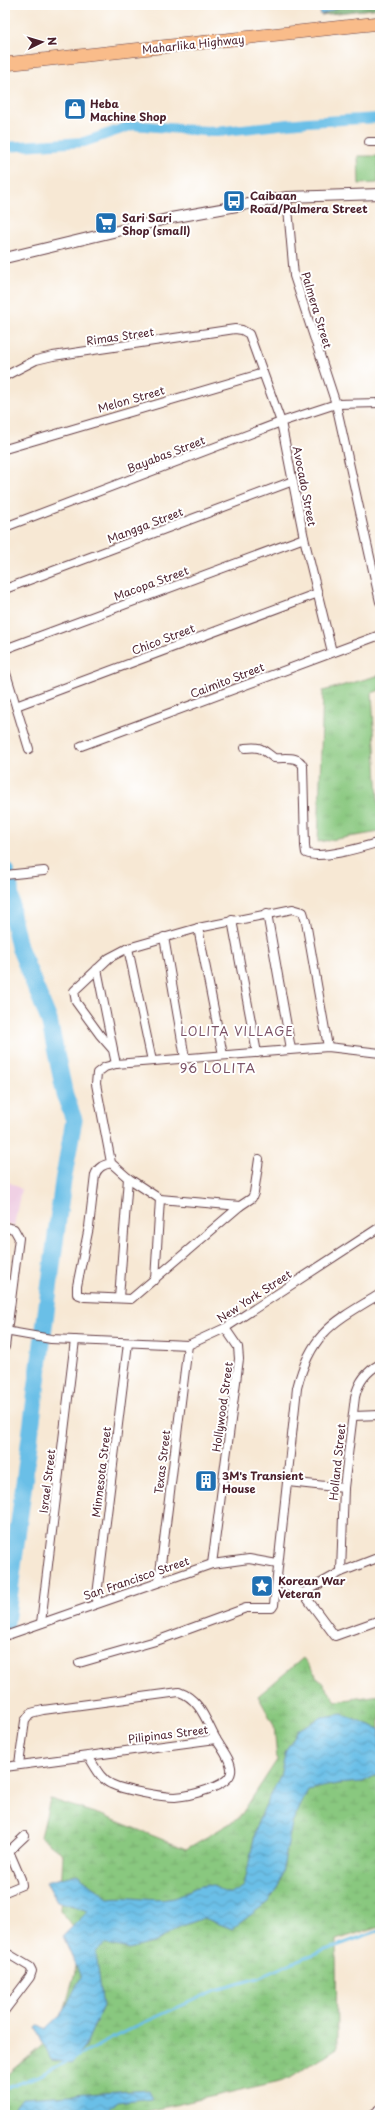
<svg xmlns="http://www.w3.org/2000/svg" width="385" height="2120" viewBox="0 0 385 2120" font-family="'Playpen Sans',sans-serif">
	<defs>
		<pattern id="grass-tufts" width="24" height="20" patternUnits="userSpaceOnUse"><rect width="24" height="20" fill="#89c87f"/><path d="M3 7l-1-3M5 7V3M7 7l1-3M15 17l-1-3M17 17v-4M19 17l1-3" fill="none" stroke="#78ab6e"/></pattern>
		<pattern id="forest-crowns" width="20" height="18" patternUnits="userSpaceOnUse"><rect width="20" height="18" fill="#6eac6e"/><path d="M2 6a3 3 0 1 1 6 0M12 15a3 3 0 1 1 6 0" fill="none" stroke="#5c8b5b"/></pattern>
		<pattern id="wetland-marsh" width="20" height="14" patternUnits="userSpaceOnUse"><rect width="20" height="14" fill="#89c87f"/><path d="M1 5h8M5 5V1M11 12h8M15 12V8" fill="none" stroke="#78ab6e"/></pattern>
		<pattern id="water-waves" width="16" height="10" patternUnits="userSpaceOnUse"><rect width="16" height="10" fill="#6bbfe7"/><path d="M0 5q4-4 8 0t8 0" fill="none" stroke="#5a9bbb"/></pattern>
	</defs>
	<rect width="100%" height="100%" fill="#fff"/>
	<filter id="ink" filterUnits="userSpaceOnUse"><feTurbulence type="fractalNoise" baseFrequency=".025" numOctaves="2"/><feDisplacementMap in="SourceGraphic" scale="8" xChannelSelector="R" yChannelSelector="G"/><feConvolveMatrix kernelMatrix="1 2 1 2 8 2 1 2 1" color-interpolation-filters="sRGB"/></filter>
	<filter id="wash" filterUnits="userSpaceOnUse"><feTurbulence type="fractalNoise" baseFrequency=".012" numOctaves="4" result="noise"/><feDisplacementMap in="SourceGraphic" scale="16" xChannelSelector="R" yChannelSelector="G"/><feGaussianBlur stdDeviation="0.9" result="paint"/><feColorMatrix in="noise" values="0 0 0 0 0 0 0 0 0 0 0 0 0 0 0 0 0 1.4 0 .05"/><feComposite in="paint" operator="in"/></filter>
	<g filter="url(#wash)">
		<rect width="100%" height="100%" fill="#f7e8d4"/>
		<polygon fill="#f0d0e4" points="5,1180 21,1189 14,1226 5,1224"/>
		<polygon fill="url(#grass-tufts)" stroke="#6a7455" points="380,675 380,690 372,693 380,832 318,842 323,691"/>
		<polygon fill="url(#forest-crowns)" stroke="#5c664c" points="343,5 380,5 380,8 321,15"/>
		<polygon fill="url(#wetland-marsh)" stroke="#6a7455" points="303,1658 336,1701 380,1695 380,1926 336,1940 337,2048 289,2079 131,2115 5,2115 5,2077 58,2032 73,1980 82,1939 60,1910 63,1854 41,1837 50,1799 104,1816 186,1849 239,1818 277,1760 274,1725 258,1696"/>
		<polygon fill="#89c87f" stroke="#6a7455" points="358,156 378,156 378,183 359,184"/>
		<g fill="url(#water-waves)" stroke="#5a6f89">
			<polygon points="318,5 343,5 321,15"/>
			<path d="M342 1714 380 1729V1773L363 1782 337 1784 308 1790 292 1824 280 1883 268 1902 232 1929 204 1918 177 1928 156 1942 129 1949 105 1944 96 1952 103 2006 86 2044 72 2063 51 2060 36 2028 39 2025 46 2029 62 2014 81 1977 63 1936 88 1911 57 1901 46 1882 77 1874 108 1898C130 1895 152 1903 173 1898 182 1896 192 1887 205 1885 222 1884 223 1903 244 1886L257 1824 280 1776 286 1750 298 1730 322 1717Z"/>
			<polygon points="149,2090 153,2098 117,2102 104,2114 100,2115 9,2115 22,2098"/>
		</g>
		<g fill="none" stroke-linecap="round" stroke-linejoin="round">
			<g stroke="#6bbfe7" stroke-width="3">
				<polyline points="74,2058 132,2028 216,1990 258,1978 298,1960 380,1930"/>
				<polyline points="5,2089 43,2074 67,2061"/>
			</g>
			<polyline stroke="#6bbfe7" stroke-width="10" points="5,147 84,142 133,125 216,132 307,122 380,118"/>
			<polyline stroke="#6bbfe7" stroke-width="17" points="5,871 10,887 12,915 19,947 49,1020 65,1095 74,1120 63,1181 5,1630"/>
		</g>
	</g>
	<g filter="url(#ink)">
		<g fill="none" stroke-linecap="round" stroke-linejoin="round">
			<g stroke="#643d44" stroke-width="10">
				<g id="minor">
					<polyline points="369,142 380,142"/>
					<polyline points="287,197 294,276 336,404 380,602"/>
					<polyline points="5,376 36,360 53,356 235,329 242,330 249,334 281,422 304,538 332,652"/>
					<polyline points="5,449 263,373"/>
					<polyline points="5,527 281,422 336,404 380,403"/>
					<polyline points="5,589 293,481"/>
					<polyline points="5,649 304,538"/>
					<polyline points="5,670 29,749"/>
					<polyline points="16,706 318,593"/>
					<polyline points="81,746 380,635"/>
					<path d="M245 748C262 746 261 749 274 758 285 759 298 755 303 766L305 846 306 853C322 860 363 847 380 842"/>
					<polyline points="5,875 44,871"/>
					<polyline points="267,913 291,1049"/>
					<polyline points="232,920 257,1053"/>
					<polyline points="198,928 223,1055"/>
					<polyline points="164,937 185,1058"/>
					<polyline points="128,948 152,1061"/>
					<polyline points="97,969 113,1049"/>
					<polyline points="116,1064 113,1050 100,1035 76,1002 74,991 109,958 128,948 198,928 293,909 303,912 306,922 328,1047"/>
					<path d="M111 1163C103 1165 98 1167 95 1175L89 1227 77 1286V1294L85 1297 131 1299 240 1206 160 1199 128 1178 111 1163 110 1157 96 1084 97 1073 105 1067 116 1064 328 1047 380 1053"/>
					<polyline points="240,1206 252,1198 254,1193 259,1159"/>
					<polyline points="5,1227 14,1229 19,1238 5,1347"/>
					<polyline points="155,1280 160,1199"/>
					<polyline points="119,1298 128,1178"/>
					<polyline points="5,1331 51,1339 188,1345 225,1328 380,1227"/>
					<polyline points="353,1416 380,1415"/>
					<polyline points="288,1482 344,1488"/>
					<polyline points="212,1564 239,1359 238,1347 225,1328"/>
					<path d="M341 1572 344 1488 355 1397C358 1383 367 1371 380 1364"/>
					<polyline points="159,1581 188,1345"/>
					<polyline points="277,1582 303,1593 335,1636 380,1620"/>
					<polyline points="303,1593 341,1572 380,1557"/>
					<polyline points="96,1603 128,1343"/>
					<polyline points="41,1623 75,1340"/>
					<polyline points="5,1636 212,1564 249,1559 277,1564"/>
					<path d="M79 1663 159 1640 246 1608H272L274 1605 297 1388C311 1332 334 1322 380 1294"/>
					<path d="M19 1764 25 1721 31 1713 43 1710 179 1692C200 1699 206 1721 216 1739"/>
					<path d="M5 1767 216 1739C221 1748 233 1762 231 1772 229 1787 188 1796 175 1797 162 1797 123 1790 111 1784 100 1779 95 1766 88 1756"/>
					<polyline points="6,1854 25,1836"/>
					<polyline points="5,1892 22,1885 21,1879 9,1851"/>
					<polyline points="5,1952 30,1967 32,1971 30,1977 5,2010"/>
					<polyline points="372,2115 380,2109"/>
				</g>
			</g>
			<g stroke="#643d44" stroke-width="12">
				<polyline id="tertiary" points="5,258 171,218 287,197 380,194"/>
			</g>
			<g stroke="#643d44" stroke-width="14">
				<polyline id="trunk" points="5,64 380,23"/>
			</g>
			<use href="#minor" stroke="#fff" stroke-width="8"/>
			<use href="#tertiary" stroke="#fff" stroke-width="10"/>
			<use href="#trunk" stroke="#f9bc8a" stroke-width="13"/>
		</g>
	</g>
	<defs>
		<g id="shop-square" transform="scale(1.15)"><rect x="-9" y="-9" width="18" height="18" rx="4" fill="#1f6fb2" stroke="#fff"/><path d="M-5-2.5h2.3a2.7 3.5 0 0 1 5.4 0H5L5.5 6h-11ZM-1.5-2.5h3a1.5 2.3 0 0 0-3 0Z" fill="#fff"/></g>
		<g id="bus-square" transform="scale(1.15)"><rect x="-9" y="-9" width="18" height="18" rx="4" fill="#1f6fb2" stroke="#fff"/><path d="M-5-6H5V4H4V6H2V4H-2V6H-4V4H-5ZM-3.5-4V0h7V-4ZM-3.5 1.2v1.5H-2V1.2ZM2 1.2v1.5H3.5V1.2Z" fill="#fff"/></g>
		<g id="supermarket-square" transform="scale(1.15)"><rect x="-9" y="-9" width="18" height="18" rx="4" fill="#1f6fb2" stroke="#fff"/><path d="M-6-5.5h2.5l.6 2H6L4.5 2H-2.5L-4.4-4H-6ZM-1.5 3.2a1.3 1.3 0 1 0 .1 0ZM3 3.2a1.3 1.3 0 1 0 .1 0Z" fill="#fff"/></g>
		<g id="building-square" transform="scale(1.15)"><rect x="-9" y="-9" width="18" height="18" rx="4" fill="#1f6fb2" stroke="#fff"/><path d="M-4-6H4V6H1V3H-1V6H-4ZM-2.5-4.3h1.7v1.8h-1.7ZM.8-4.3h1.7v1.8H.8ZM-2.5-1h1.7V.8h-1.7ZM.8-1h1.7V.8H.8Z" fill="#fff"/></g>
		<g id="sight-square" transform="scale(1.15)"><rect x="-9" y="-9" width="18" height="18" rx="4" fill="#1f6fb2" stroke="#fff"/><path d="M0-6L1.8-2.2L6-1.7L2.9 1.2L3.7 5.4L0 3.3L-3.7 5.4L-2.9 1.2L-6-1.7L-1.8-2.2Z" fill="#fff"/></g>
	</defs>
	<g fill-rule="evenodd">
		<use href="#shop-square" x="75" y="109"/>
		<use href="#bus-square" x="234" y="201"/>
		<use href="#supermarket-square" x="106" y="223"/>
		<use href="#building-square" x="206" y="1481"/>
		<use href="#sight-square" x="262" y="1586"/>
	</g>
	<g text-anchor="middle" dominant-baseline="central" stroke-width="4" stroke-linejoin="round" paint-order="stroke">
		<g font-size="11" fill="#4a1f2b" stroke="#fff">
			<text transform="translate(193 44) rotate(-6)">Maharlika Highway</text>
			<text transform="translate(317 310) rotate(73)">Palmera Street</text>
			<text transform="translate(120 336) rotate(-8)">Rimas Street</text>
			<text transform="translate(131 399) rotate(-16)">Melon Street</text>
			<text transform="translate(166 454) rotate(-21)">Bayabas Street</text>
			<text transform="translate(305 486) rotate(79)">Avocado Street</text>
			<text transform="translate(145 525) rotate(-21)">Mangga Street</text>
			<text transform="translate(151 583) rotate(-20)">Macopa Street</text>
			<text transform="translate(163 639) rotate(-21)">Chico Street</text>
			<text transform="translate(227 680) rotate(-21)">Caimito Street</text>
			<text transform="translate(254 1296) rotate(-33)">New York Street</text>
			<text transform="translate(222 1407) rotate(-82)">Hollywood Street</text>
			<text transform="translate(162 1462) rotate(-83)">Texas Street</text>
			<text transform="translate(337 1462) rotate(-84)">Holland Street</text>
			<text transform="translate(101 1472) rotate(-83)">Minnesota Street</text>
			<text transform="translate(47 1481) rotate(-83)">Israel Street</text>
			<text transform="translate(136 1578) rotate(-19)">San Francisco Street</text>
			<text transform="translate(168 1734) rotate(-7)">Pilipinas Street</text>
		</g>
		<g font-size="11" font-weight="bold" fill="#4a1f2b" stroke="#fff" text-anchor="start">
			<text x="90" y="103">Heba<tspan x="90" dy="13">Machine Shop</tspan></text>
			<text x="250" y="195">Caibaan<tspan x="250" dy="13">Road/Palmera Street</tspan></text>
			<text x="122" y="217">Sari Sari<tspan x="122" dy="13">Shop (small)</tspan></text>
			<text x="222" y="1475">3M's Transient<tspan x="222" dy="13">House</tspan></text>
			<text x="278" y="1580">Korean War<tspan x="278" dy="13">Veteran</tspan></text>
		</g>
		<g font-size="12" letter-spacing="1" fill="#7b5266" stroke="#fff">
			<text x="237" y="1031">LOLITA VILLAGE</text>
		</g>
		<g font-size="13" letter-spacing="1" fill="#7b5266" stroke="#fff">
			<text x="218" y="1067">96 LOLITA</text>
		</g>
	</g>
	<rect width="385" height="2120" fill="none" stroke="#fff" stroke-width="20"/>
	<g transform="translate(42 42) rotate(85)" stroke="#ffffff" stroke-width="3" paint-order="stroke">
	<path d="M0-3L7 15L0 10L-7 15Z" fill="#4a1f2b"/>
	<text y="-6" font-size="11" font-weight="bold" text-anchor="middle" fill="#4a1f2b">N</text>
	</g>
</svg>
